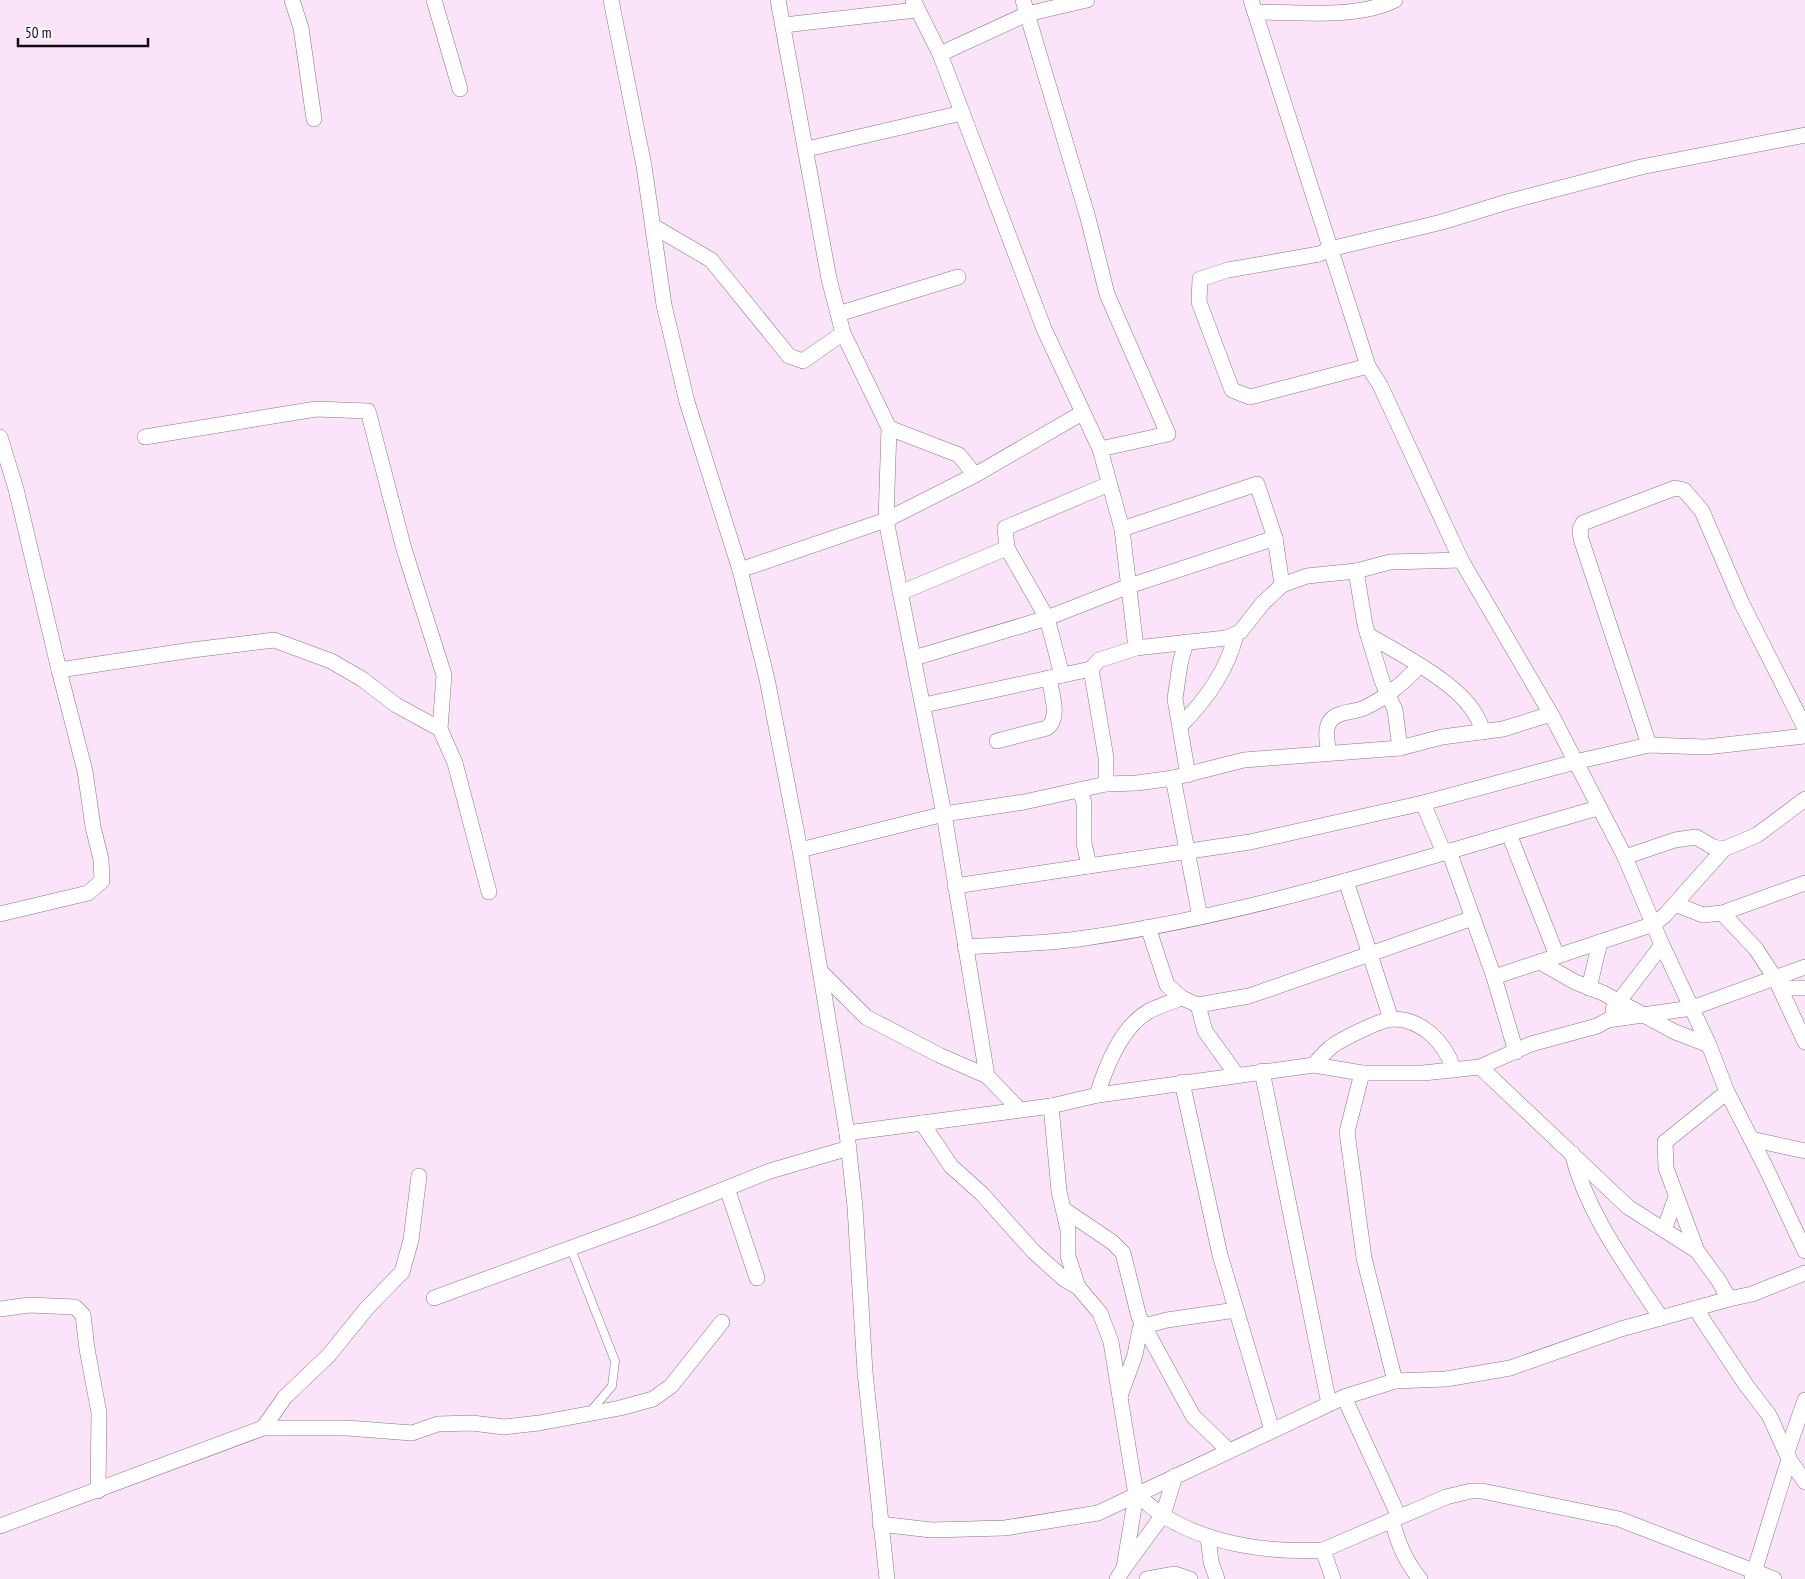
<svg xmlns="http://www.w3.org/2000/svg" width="1805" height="1579" viewBox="0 0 1805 1579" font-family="'PT Sans Narrow',sans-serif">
	<rect width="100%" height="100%" fill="#fbe4f9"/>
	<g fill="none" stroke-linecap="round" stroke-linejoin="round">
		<g stroke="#897588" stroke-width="9">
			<polyline id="lane" points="571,1249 615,1361 612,1386 590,1412"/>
		</g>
		<g stroke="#897588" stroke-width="16">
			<g id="street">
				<polyline points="292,0 301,28 314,119"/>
				<polyline points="434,0 460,89"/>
				<polyline points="611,0 644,166 664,305 687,402 740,570 767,679 800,850 847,1133 855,1207 865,1372 887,1579"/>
				<polyline points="778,0 829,279 843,333 889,428 886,520 944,814 987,1076 1019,1109"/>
				<polyline points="913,0 940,54 1044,329 1100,449 1122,529 1136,648"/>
				<polyline points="1023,0 1088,218 1107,294 1168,434 1100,449"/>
				<polyline points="1251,0 1368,366 1380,385 1461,560 1551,714 1625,857 1662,945 1709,1045 1727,1092 1765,1166 1805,1251"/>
				<path d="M1255 12C1297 12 1357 19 1395 0"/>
				<polyline points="784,25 916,10"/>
				<polyline points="940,54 1027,14 1087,0"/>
				<polyline points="807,149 962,113"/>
				<polyline points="653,226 711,260 789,356 803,361 843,333"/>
				<polyline points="838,314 958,277"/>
				<polyline points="1368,366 1250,397 1232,390 1199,302 1200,279 1228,270 1319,254 1330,249 1442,222 1507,202 1641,167 1805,135"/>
				<polyline points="889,428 959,455 975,475"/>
				<polyline points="0,437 16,489 59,670"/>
				<polyline points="145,437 316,409 368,411 404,549 444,675 440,729"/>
				<polyline points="1122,529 1257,484 1275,538"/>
				<polyline points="1007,548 1005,528 1109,484"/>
				<polyline points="740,570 886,520 975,475 1082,413"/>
				<polyline points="1356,571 1365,625 1382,681 1395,710 1400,748"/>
				<polyline points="900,593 1007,548 1047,618 1129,586 1275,538 1282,585"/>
				<path d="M1368 635C1399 653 1458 683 1475 714 1479 719 1481 726 1483 732"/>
				<polyline points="1186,642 1180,664 1175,699 1188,775"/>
				<polyline points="914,658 1047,618 1062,675"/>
				<polyline points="924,705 1091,669"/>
				<path d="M1180 726C1206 700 1228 670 1236 634"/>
				<path d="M997 741 1047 728C1061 718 1051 693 1049 678"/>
				<polyline points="1649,745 1581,539 1580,529 1583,523 1675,488 1684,490 1702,511 1742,604 1805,728"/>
				<path d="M1329 753C1327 742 1323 725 1334 717 1343 711 1355 712 1364 708 1384 699 1405 682 1419 666"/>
				<polyline points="1173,778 1200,917"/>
				<polyline points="1106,784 1106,758 1091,669 1099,660 1136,648 1226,638 1240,632 1263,603 1282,585 1307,576 1356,571 1390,562 1461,560"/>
				<polyline points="1080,790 1084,803 1084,843 1089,866"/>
				<polyline points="1423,803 1444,853"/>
				<polyline points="1509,834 1557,956"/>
				<polyline points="800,850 944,814 1024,802 1106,784 1137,783 1173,778 1244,760 1400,748 1442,737 1503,729 1551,714"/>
				<polyline points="1449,851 1494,977 1516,1052"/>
				<polyline points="1625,857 1675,840 1696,837 1713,847 1724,849 1757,835 1805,799"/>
				<polyline points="1346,881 1391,1019"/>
				<polyline points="955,886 1250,842 1423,803 1575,762 1649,745 1706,747 1805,736"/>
				<polyline points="1675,904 1703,915 1722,913 1805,883"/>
				<polyline points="1722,913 1756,949 1775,978 1805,1042"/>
				<polyline points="0,914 88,893 102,881 101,859 93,827 85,771 59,670 192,650 274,640 331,661 362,679 396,705 440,729 455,763 489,892"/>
				<polyline points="1148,927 1167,985 1182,998 1198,1005 1249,996 1473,918"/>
				<path d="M965 947C1005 944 1046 944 1085 938 1260 913 1428 856 1598 808"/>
				<polyline points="1540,962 1575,982 1603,993 1675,1032 1709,1045"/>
				<polyline points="821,972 866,1017 939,1055 987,1076"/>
				<polyline points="1494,977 1654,924 1665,915 1724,849"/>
				<polyline points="1589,988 1600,942"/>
				<polyline points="1780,988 1805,988"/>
				<polyline points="1198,1005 1205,1031 1236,1074"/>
				<polyline points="1613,1009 1662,945"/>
				<path d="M1314 1065C1319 1059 1324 1053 1330 1048 1339 1040 1382 1019 1393 1019 1423 1019 1445 1043 1454 1070"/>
				<polyline points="1480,1067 1628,1207 1697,1251 1719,1281 1729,1299 1752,1294 1805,1273"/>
				<polyline points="1262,1071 1329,1404"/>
				<polyline points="1362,1073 1347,1132 1364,1258 1395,1381"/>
				<polyline points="1182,1082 1220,1255 1272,1430"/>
				<path d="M1097 1095C1106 1066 1121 1027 1149 1011 1159 1006 1171 1002 1182 998"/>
				<path d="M1051 1106 1059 1191 1068 1230V1256L1078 1287 1100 1313 1111 1342 1136 1495C1147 1502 1156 1512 1167 1518 1212 1545 1272 1553 1323 1550L1333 1579"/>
				<polyline points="922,1123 951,1166 982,1194 1034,1252 1064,1279 1078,1287"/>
				<polyline points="847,1133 1051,1106 1098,1095 1314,1065 1362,1073 1423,1073 1480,1067 1531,1044 1597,1026 1608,1020 1692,1008 1805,967"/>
				<polyline points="1751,1139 1805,1151"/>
				<path d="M1572 1153C1587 1214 1627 1266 1661 1318"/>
				<polyline points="727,1188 757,1278"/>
				<polyline points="1066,1211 1112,1242 1123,1253 1139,1317 1193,1416 1228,1450"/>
				<polyline points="1664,1230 1676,1197"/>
				<polyline points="1697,1251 1666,1168 1665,1142 1727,1092"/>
				<polyline points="434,1298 650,1219 770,1171 849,1148"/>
				<polyline points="1695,1308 1746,1385 1769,1415 1789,1459 1805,1482"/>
				<polyline points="0,1309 29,1305 75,1307 83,1315 87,1349 99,1413 98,1491"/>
				<polyline points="1120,1396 1135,1355 1140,1329 1144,1326 1167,1320 1236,1310"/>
				<polyline points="1344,1397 1399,1517"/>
				<polyline points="263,1428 285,1397 329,1355 367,1308 402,1272 411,1240 419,1176"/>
				<polyline points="1787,1452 1805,1400"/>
				<path d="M1392 1520C1398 1543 1405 1561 1420 1579"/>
				<polyline points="880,1524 931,1530 1005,1528 1098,1513 1344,1397 1395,1381 1446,1379 1510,1368 1621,1329 1729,1299"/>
				<polyline points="0,1526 263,1428 347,1428 412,1433 438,1424 472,1423 504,1427 539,1423 620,1408 653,1399 671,1386 722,1322"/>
				<polyline points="1208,1537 1211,1562 1217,1579"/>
				<polyline points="1323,1550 1446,1497 1471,1491 1482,1491 1619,1519 1774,1579"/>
				<polyline points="1124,1568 1163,1515 1175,1476"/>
				<polyline points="1117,1579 1124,1568 1136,1495"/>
				<polyline points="1147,1579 1175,1574 1190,1579"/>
				<polyline points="1752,1579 1789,1459"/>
			</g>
		</g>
		<use href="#lane" stroke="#fff" stroke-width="8"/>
		<use href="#street" stroke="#fff" stroke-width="15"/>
	</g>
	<path d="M18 38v8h130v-8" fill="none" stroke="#130c12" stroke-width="2.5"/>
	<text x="25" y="38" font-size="15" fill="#130c12" stroke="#fcf8fc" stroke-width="4" paint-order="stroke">50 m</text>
</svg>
